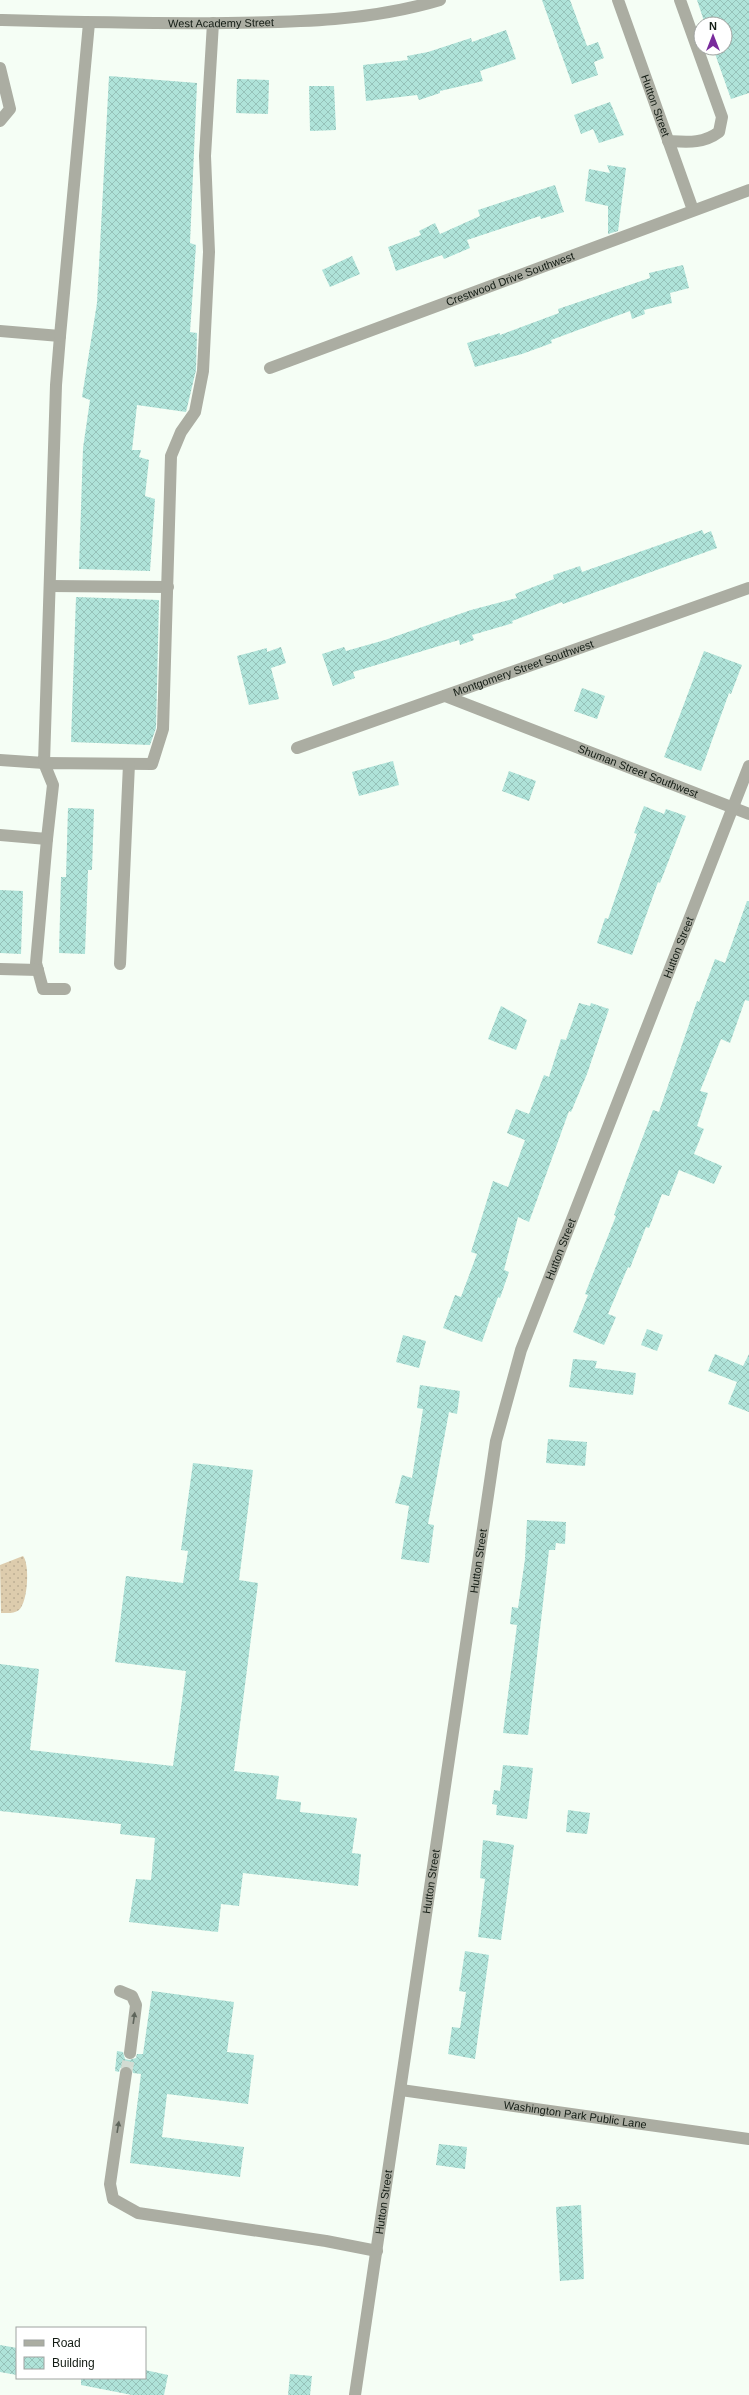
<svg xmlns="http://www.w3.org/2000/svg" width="749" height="2395" viewBox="0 0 749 2395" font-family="Helvetica,sans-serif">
	<defs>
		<pattern id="grass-dots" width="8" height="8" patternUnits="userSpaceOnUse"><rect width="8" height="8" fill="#ddccad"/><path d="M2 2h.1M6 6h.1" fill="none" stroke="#bdaf94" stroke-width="1.8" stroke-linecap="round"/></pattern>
		<pattern id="building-cross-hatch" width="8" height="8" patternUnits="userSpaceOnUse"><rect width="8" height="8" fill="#afe3d9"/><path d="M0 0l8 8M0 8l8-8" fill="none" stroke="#96c2b9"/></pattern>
	</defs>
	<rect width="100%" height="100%" fill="#f5fef5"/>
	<path fill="url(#grass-dots)" d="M23 1556C30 1564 28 1602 19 1610 14 1614 7 1613 1 1613L0 1565Z"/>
	<g fill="url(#building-cross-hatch)">
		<polygon points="542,0 570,0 587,46 598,42 604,58 594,62 598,75 572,84"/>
		<polygon points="697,0 749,0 749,93 731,99 713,48 725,48 725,24 705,24"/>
		<polygon points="506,30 516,59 480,71 483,81 440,91 440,93 419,100 417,95 366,101 363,65 408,60 407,56 428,52 471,38 472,42"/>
		<polygon points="109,76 197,83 190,243 196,245 190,332 197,333 196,370 186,412 137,405 132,450 141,450 139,457 149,460 145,496 155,499 150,571 79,569 83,448 90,400 82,397 97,303"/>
		<polygon points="237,79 269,80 268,114 236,113"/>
		<polygon points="309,86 334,86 336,130 310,131"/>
		<polygon points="610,102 624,135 599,143 593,129 581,134 574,115"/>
		<polygon points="607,165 626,168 618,231 608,234 608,206 585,201 589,169 610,173"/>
		<polygon points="555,185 564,212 541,219 540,216 467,240 470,248 444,259 442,255 396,271 388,247 421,235 419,231 435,223 440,234 480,216 478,210"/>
		<polygon points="352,256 360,274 330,287 322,270"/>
		<polygon points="683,265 689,288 670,293 672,303 644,310 645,314 632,319 630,311 551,340 552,343 522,354 475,367 467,343 500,333 500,335 559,313 558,309 650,278 649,273"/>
		<polygon points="702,530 704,534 711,531 717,548 563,604 562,602 512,621 513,623 472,635 474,640 460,645 459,640 353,672 355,678 333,686 322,654 344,647 346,651 385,640 471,610 517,598 515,594 554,579 553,575 580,566 582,572"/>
		<polygon points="76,597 159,600 156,728 150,745 71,742"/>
		<polygon points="281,647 286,663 271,668 279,699 249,705 237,656 267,648 267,652"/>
		<polygon points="704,651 742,665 731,694 729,693 701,771 664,757"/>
		<polygon points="582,688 605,696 597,719 574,711"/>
		<polygon points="393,761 399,785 359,796 352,772"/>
		<polygon points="509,771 536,781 529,801 502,791"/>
		<polygon points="644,806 664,814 666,809 686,816 660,883 658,882 632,955 597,943 605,918 608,919 637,834 634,833"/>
		<polygon points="68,808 94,809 92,870 88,870 85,954 59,953 61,877 66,877"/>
		<polygon points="0,890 23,891 21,954 0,953"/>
		<polygon points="747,901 749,901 749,1001 745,1000 730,1043 721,1039 700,1091 708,1093 697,1126 704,1129 694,1154 722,1166 714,1184 679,1170 669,1196 662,1194 649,1228 646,1227 630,1268 628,1267 608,1314 616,1317 604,1345 573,1332 588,1295 585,1294 616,1216 614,1215 627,1179 653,1110 659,1112 697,1001 699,1002 715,959 725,963"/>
		<polygon points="579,1003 590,1006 591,1003 609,1009 587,1074 571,1112 569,1111 529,1222 518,1217 504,1270 509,1272 500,1298 498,1297 482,1342 443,1328 455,1295 461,1297 477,1254 471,1252 493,1181 508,1187 525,1140 507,1133 516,1109 529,1114 544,1075 549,1077 561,1039 566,1040"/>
		<polygon points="501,1006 527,1020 516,1050 488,1039"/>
		<polygon points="647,1329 663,1335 657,1351 641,1345"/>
		<polygon points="403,1335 426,1341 419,1368 396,1362"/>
		<polygon points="715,1354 743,1366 749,1354 749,1412 728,1404 737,1382 708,1371"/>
		<polygon points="573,1359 597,1361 595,1368 636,1373 633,1395 569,1387"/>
		<polygon points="420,1385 460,1391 457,1414 449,1412 428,1524 434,1525 429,1563 401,1559 409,1506 395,1503 402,1475 412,1478 423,1409 417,1408"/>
		<polygon points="548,1439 587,1442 585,1466 546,1463"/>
		<polygon points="193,1463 253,1470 239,1580 258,1583 234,1771 279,1776 276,1799 301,1802 300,1812 357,1818 352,1853 361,1854 358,1886 243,1873 239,1906 221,1904 218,1932 129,1922 136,1879 151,1880 155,1838 120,1834 121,1824 0,1811 0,1664 39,1669 30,1750 173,1766 186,1671 115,1662 126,1576 183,1583 188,1551 181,1550"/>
		<polygon points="527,1520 566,1522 565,1544 556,1543 555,1550 549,1550 528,1735 503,1733 517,1625 510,1624 512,1607 518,1608 525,1559"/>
		<polygon points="503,1765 533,1768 527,1819 496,1815 497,1805 492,1804 494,1790 500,1791"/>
		<polygon points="568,1810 590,1813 587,1834 566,1832"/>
		<polygon points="483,1840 514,1845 501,1940 478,1937 485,1879 480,1878"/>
		<polygon points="465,1951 489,1955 475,2059 448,2054 452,2027 460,2028 466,1992 459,1991"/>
		<polygon points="152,1991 234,2002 227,2052 254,2055 248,2104 167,2094 162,2137 244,2147 240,2177 130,2163 141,2074 133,2073 131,2067 127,2066 120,2068 119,2072 115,2071 117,2051 123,2052 125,2059 129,2060 136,2058 137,2054 143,2054"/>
		<polygon points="439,2144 467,2147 465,2169 436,2165"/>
		<polygon points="581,2205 584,2279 560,2281 556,2207"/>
		<polygon points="0,2345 17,2348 17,2375 0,2372"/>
		<polygon points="145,2370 168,2375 164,2395 132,2395 81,2385 81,2378 145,2378"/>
		<polygon points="290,2374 312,2376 310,2395 288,2395"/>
	</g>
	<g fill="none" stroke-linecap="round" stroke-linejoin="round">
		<polyline stroke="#d3dcd3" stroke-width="12" stroke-dasharray="12 6" stroke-linecap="butt" points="126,2073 130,2053"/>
		<g stroke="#abada2" stroke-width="12">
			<path id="s1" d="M618 0 693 210"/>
			<path id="s2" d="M0 20C76 22 151 24 227 23 300 22 370 21 440 0"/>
			<polyline points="0,68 10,109 0,121"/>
			<path d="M668 141C687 142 703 144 719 132L722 117 680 0"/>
			<polyline points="0,331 60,336 56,385 44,763 0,760"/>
			<polyline points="60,336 89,23"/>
			<path id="s3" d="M270 368 749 190"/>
			<polyline points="50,586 168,587"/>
			<path id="s4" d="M445 696 749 814"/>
			<path id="s5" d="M297 748 749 588"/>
			<polyline points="0,835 47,839 53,785 44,763 152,764 163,729 171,456 181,432 195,412 203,371 209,252 205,156 213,23"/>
			<polyline points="47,839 36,963 43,989 65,989"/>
			<polyline points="120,964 129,764"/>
			<polyline points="0,969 38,970"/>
			<polyline points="120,1991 132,1996 136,2005 130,2053"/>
			<polyline points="126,2073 110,2184 113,2199 138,2213 326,2241 377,2251"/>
			<path id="s6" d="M401 2090 749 2139"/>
			<path id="s7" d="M355 2395 496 1441 521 1350 749 766"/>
		</g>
	</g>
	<defs><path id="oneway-solid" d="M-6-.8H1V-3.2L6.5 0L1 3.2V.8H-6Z"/></defs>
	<g fill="#5e645a">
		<use href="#oneway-solid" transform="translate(134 2018) rotate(-82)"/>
		<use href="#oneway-solid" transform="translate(118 2127) rotate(-81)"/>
	</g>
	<g text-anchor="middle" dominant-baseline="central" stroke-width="3" stroke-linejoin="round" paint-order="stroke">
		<g font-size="11" fill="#121b13" stroke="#fff">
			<text stroke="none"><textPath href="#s2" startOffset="221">West Academy Street</textPath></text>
			<text stroke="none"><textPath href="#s1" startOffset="112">Hutton Street</textPath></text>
			<text stroke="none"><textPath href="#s3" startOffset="256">Crestwood Drive Southwest</textPath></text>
			<text stroke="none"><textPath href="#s5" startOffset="240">Montgomery Street Southwest</textPath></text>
			<text stroke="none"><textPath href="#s4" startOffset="207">Shuman Street Southwest</textPath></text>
			<text stroke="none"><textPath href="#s7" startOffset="1491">Hutton Street</textPath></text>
			<text stroke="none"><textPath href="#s7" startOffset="1167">Hutton Street</textPath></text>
			<text stroke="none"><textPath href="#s7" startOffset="843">Hutton Street</textPath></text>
			<text stroke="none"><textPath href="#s7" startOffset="519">Hutton Street</textPath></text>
			<text stroke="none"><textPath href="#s6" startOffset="176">Washington Park Public Lane</textPath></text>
			<text stroke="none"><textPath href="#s7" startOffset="195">Hutton Street</textPath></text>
		</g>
	</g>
	<rect x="16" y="2327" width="130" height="52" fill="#ffffff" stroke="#a0a4a1"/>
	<rect x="24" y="2340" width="20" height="6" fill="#abada2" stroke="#a0a4a1"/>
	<text x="52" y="2347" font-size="12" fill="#121b13">Road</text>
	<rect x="24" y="2357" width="20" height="12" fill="url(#building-cross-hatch)" stroke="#a0a4a1"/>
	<text x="52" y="2367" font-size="12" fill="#121b13">Building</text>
	<g transform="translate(713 36)"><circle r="19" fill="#ffffff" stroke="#a0a4a1"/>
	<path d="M0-3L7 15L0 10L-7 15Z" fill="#792b9c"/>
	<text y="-6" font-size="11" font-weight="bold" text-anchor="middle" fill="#121b13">N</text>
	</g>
</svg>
